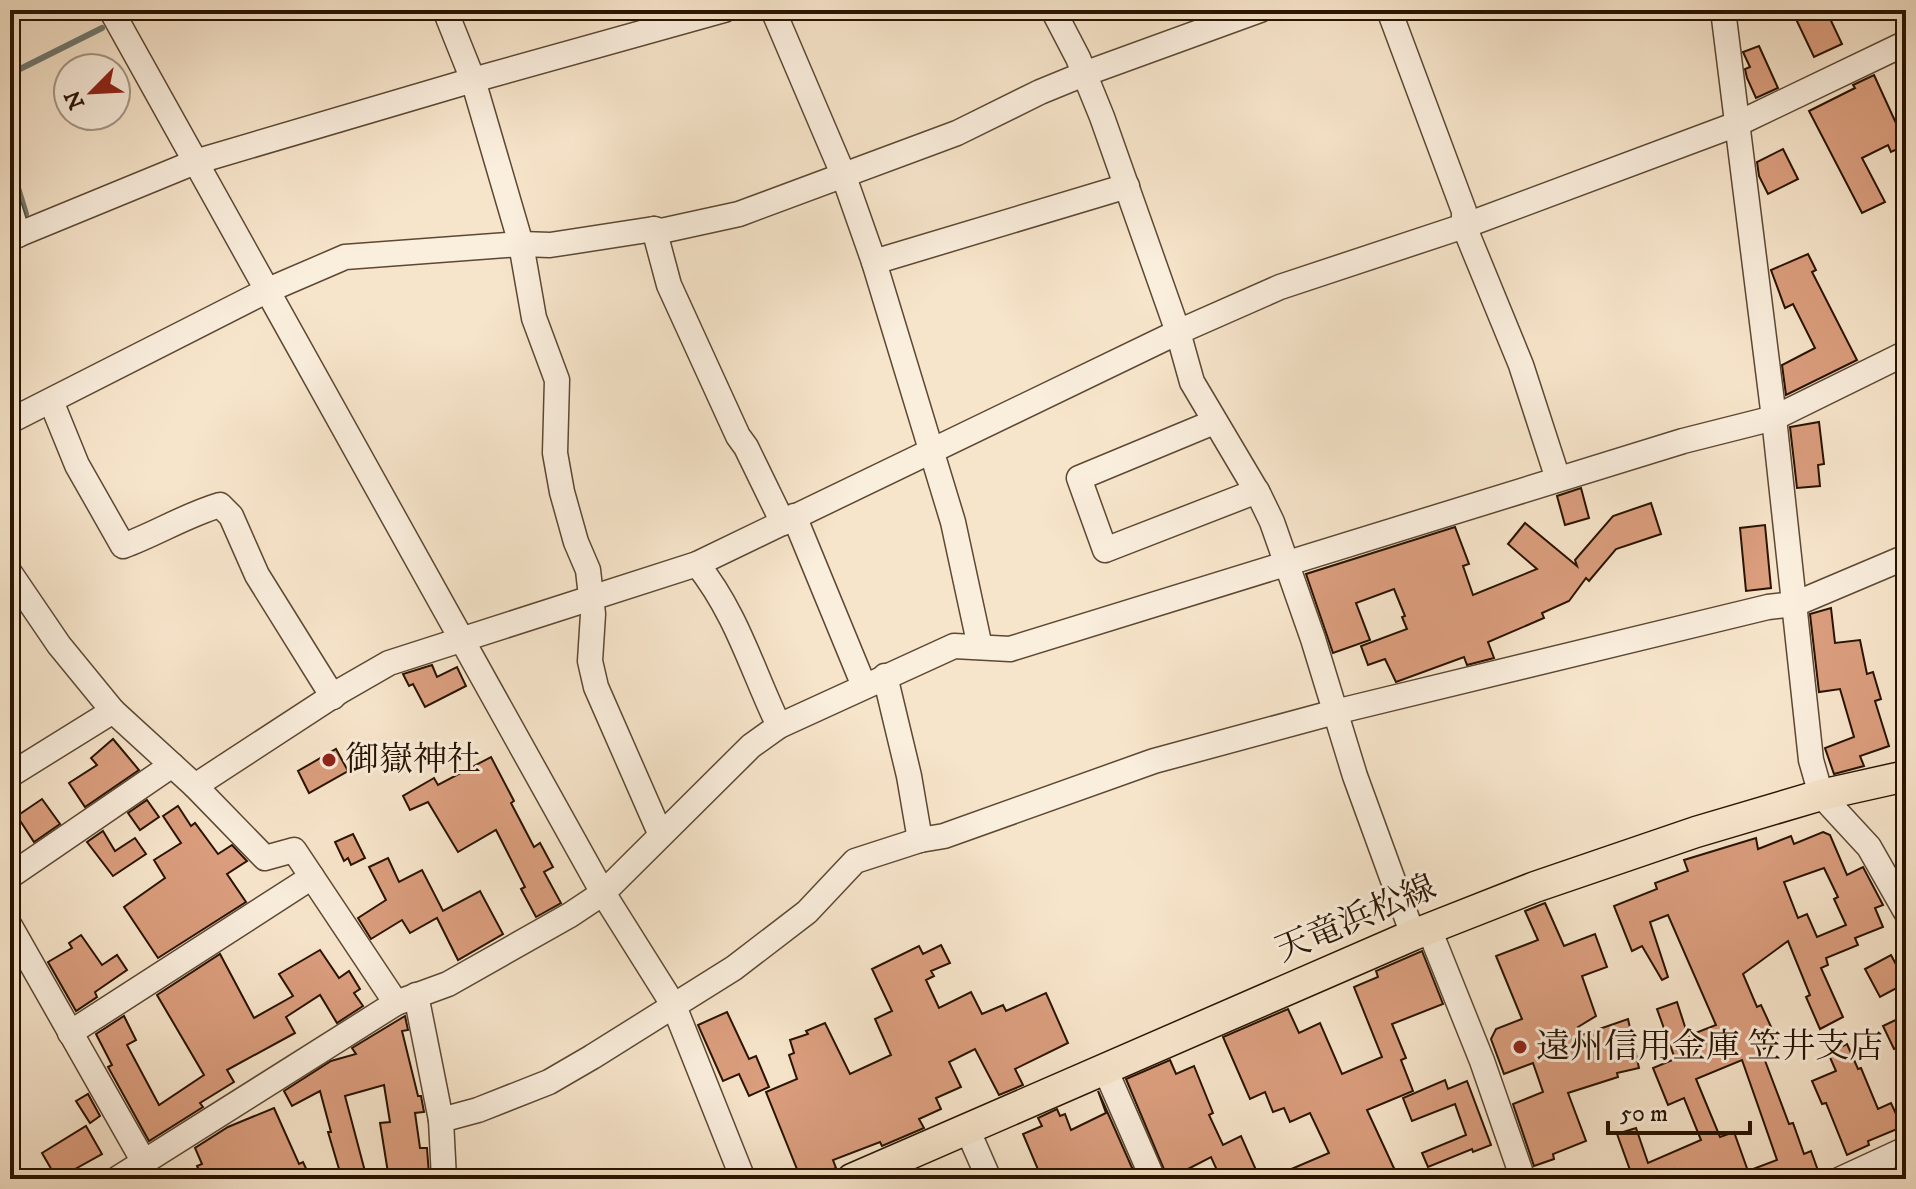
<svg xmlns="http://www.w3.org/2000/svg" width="1916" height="1189" viewBox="0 0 1916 1189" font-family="'IM FELL DW Pica','Noto Serif JP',serif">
	<rect width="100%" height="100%" fill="#f7e5cb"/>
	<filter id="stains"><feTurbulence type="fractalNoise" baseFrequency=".0025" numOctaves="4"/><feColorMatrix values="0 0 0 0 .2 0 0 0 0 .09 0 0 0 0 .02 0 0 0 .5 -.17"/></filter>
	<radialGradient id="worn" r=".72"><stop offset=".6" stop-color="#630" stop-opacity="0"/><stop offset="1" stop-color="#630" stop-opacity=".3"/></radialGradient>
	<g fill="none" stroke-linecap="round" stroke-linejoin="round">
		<g stroke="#707972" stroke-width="6">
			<polyline points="132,14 141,10"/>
			<polyline points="10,74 102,28"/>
			<polyline points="10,162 26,214"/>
		</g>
	</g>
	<g fill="#db9e7e" stroke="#291300" stroke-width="2" fill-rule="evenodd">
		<polygon points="1804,10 1826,10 1842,44 1814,57 1794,15"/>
		<polygon points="1759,46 1778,88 1756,98 1747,78 1745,69 1750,67 1743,52"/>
		<polygon points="1874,75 1906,145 1891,152 1888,145 1862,158 1885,202 1862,213 1809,111 1855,88 1853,85"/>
		<polygon points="1783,149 1798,179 1768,194 1759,176 1757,162"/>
		<polygon points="1808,254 1816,270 1812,272 1857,360 1786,395 1782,365 1815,348 1793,304 1785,308 1771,270"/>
		<polygon points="1819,422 1824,464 1818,465 1820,486 1797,488 1790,427"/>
		<polygon points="1581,488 1589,518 1565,525 1557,496"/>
		<polygon points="1651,503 1661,534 1616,549 1589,581 1586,578 1569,601 1542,613 1544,618 1488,642 1494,658 1467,665 1464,657 1396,682 1385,659 1368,665 1361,646 1407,629 1402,617 1405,616 1394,589 1356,603 1370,640 1333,653 1306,574 1455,527 1469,564 1463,566 1473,595 1537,569 1508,544 1525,523 1577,566 1575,560 1613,516"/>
		<polygon points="1765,525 1771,588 1746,591 1740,528"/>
		<polygon points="1831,608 1835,643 1860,640 1867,674 1873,672 1881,699 1875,701 1889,746 1860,756 1864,766 1834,774 1825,748 1854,737 1840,689 1819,692 1810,614"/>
		<polygon points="432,665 437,677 457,667 466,686 425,707 413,684 409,686 403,674"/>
		<polygon points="113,739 139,770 85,807 69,783 97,765 91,758"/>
		<polygon points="336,749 348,771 309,793 298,771"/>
		<polygon points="491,757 514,801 511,803 534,847 540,843 553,867 544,872 561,903 536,917 521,889 525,887 496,830 458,852 428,802 410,810 403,796 434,778 438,785"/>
		<polygon points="42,799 60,824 34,842 17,816"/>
		<polygon points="147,800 159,817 140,830 128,813"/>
		<polygon points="178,806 191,826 195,823 218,854 232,845 247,861 227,874 246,902 158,958 124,907 165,878 154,860 181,843 163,816"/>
		<polygon points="103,831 115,851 135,838 146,854 113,876 87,842"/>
		<path d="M1823 832 1830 835 1847 875 1863 867 1883 905 1875 908 1883 927 1855 938 1858 945 1826 958 1828 965 1821 968 1843 1017 1820 1029 1806 997 1810 995 1788 941 1743 974 1757 1007 1761 1005 1778 1042 1761 1050 1789 1124 1793 1123 1804 1154 1811 1151 1821 1179H1678L1674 1169 1641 1179H1624L1622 1174 1630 1170 1617 1134 1636 1128 1648 1163 1701 1140 1684 1098 1668 1105 1653 1068 1675 1059 1657 1009 1677 1002 1688 1036 1716 1025 1668 915 1650 922 1668 977 1662 980 1642 946 1632 951 1614 906 1657 889 1655 883 1688 871 1684 860 1756 838 1758 849 1791 836 1794 844ZM1824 868 1838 897 1834 899 1846 925 1817 937 1807 914 1798 918 1784 882ZM1742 1060 1777 1160 1748 1171 1734 1132 1720 1137 1696 1079Z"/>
		<polygon points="353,834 365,858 351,865 348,858 344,861 335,842"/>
		<polygon points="388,858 399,882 422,870 443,911 480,891 503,934 458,960 437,918 410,933 402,920 371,939 358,918 386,900 369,867"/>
		<polygon points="1545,903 1564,946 1595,934 1607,967 1582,976 1596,1016 1578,1027 1582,1035 1628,1019 1639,1068 1617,1073 1618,1077 1568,1093 1586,1141 1553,1154 1554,1159 1534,1166 1513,1104 1543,1092 1533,1063 1504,1074 1491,1039 1496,1029 1522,1019 1496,956 1538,940 1525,911"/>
		<polygon points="81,935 102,965 117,955 127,970 95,992 97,997 76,1011 48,962 72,948 69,943"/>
		<polygon points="941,945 950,963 931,971 934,976 926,980 939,1008 971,992 982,1014 1003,1005 1006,1011 1046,993 1068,1043 1015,1069 1023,1085 999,1095 975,1049 949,1062 961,1087 936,1098 941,1109 919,1119 924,1128 882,1146 880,1142 833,1160 836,1168 808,1179 801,1179 766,1092 797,1079 789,1055 794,1053 790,1040 808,1034 806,1031 825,1023 850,1074 891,1055 875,1019 892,1011 872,969 919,946 923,954"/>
		<polygon points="320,950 339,978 349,971 360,989 354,993 363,1006 337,1023 320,995 286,1017 295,1033 227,1070 234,1082 200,1103 203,1107 149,1141 108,1067 112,1065 96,1034 124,1016 136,1040 127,1045 159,1105 204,1075 157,995 220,954 254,1018 293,996 279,974"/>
		<polygon points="1422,951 1443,1004 1392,1024 1406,1058 1401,1060 1413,1091 1367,1110 1399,1179 1268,1179 1329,1153 1310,1113 1290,1122 1284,1108 1273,1112 1265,1092 1250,1099 1223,1037 1288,1009 1299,1033 1320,1023 1342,1074 1382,1057 1354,987 1378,977 1376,971"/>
		<polygon points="1891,955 1906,983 1880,997 1865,969"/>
		<polygon points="727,1012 749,1059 756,1056 769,1087 749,1096 739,1074 723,1081 698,1025"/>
		<polygon points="1906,1015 1906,1044 1894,1049 1883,1026"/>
		<polygon points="405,1016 408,1030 402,1031 418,1096 421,1096 424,1112 415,1113 420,1148 427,1148 429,1175 389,1179 380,1123 390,1122 384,1085 345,1096 367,1179 342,1179 328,1132 331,1132 320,1091 292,1106 284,1091 331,1061 356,1054 352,1048"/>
		<polygon points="1847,1044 1858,1069 1861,1068 1878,1109 1891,1103 1902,1127 1868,1141 1869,1145 1847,1155 1826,1103 1822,1104 1812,1081 1836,1071 1828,1053"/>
		<polygon points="1170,1060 1176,1074 1194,1066 1213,1113 1209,1115 1223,1145 1241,1136 1260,1179 1221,1179 1211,1157 1184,1171 1187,1179 1168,1179 1126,1079"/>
		<polygon points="1445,1080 1448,1089 1467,1081 1491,1145 1473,1152 1472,1149 1428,1167 1422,1153 1466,1135 1455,1104 1412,1121 1403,1098"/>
		<polygon points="1098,1091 1137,1179 1042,1179 1023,1134 1042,1126 1038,1118 1057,1109 1060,1116 1065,1114 1071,1130 1106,1113"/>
		<polygon points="88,1094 100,1116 90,1123 76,1101"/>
		<polygon points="274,1108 299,1164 303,1162 311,1179 203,1179 197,1166 202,1164 195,1148 228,1127"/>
		<polygon points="86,1126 102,1154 57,1179 42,1153"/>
	</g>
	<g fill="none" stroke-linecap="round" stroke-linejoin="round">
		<g stroke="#5c4833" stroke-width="27">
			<g id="minor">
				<polyline points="111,10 603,893 674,1006 743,1179"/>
				<polyline points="445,10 473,80 521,244 534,318 557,380 555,453 562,492 576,542 588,570 593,614 590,661 596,687 660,833"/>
				<polyline points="773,10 843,174 874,262 953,522 980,647"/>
				<polyline points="1053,10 1078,58 1102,117 1178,332 1192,382 1259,495 1272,522 1313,639 1355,776 1413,935"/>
				<polyline points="1389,10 1464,211 1464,226 1521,365 1558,479"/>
				<polyline points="1723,10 1774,418 1811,760 1821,795 1869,847 1906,912"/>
				<polyline points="10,209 18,235"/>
				<polyline points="654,229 669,285 738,436 746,447 783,523"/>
				<polyline points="10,238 195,162 473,80 724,10"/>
				<polyline points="874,262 1127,186"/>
				<path d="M51 401 77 465 123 546C156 534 186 515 220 505L231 516 257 575 333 697"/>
				<polyline points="10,421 266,291 345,257 521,244 550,245 654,229 661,231 739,214 957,133 1040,92 1084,74 1260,10"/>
				<polyline points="1214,422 1079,478 1105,550 1257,491"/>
				<polyline points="794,516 864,686"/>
				<path d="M697 564C737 614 752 670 779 726"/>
				<polyline points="10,573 59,645 113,711"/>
				<polyline points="885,676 909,776 920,840 944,836 1154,761 1335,712 1768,607 1795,604 1906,557"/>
				<polyline points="10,775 113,711 195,786 342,690 389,663 697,564 1178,332 1280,287 1464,226 1737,124 1906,43"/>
				<polyline points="195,786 265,858 294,850 396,1003"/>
				<polyline points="10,876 172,765"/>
				<polyline points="10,926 144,1162"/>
				<polyline points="1429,929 1482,1061 1523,1179"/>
				<polyline points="416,995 441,1120"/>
				<polyline points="70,1033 312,877"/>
				<polyline points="1105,1069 1153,1179"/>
				<polyline points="968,1131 989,1179"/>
				<polyline points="117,1179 396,1003 448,984 570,915 603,893 751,746 779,726 954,646 1010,649 1683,441 1774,418 1906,353"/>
				<polyline points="444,1179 441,1120 478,1110 549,1082 592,1057 734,968 807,912 855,861 920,840"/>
				<polyline points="1841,1179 1906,1149"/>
			</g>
		</g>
		<g stroke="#291300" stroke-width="33">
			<polyline id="major" points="852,1179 1413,935 1535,887 1696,832 1821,795 1906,776"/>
		</g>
		<use href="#minor" stroke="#faeedd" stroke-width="24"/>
		<use href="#major" stroke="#f7e5cb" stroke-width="30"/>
	</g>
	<g fill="#8f2418" stroke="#faeedd" stroke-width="3">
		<circle cx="329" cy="760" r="8"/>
		<circle cx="1520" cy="1047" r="8"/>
	</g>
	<g text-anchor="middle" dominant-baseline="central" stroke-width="6" stroke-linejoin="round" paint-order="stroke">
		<g font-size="34" fill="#291300" stroke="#faeedd" text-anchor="start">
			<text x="345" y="760">御嶽神社</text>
			<text x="1536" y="1047">遠州信用金庫 笠井支店</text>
		</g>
		<g font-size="34" fill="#291300" stroke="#faeedd">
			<text transform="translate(1356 919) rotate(-23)">天竜浜松線</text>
		</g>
	</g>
	<rect width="1916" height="1189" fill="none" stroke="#f7e5cb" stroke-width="40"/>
	<rect x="12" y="12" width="1892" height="1165" fill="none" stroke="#291300" stroke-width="4"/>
	<rect x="20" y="20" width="1876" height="1149" fill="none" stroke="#291300" stroke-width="2"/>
	<g transform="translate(92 92) rotate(246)"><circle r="38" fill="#faeedd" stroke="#a69685" stroke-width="2"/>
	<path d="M0-6L14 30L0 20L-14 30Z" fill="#8f2418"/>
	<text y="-12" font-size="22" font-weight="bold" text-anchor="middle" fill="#291300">N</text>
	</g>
	<path d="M1608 1121v12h142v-12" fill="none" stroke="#291300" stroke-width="4"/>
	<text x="1620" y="1121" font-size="24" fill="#291300" stroke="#faeedd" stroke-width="6" paint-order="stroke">50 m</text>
	<rect width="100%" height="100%" filter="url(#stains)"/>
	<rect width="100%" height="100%" fill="url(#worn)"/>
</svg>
